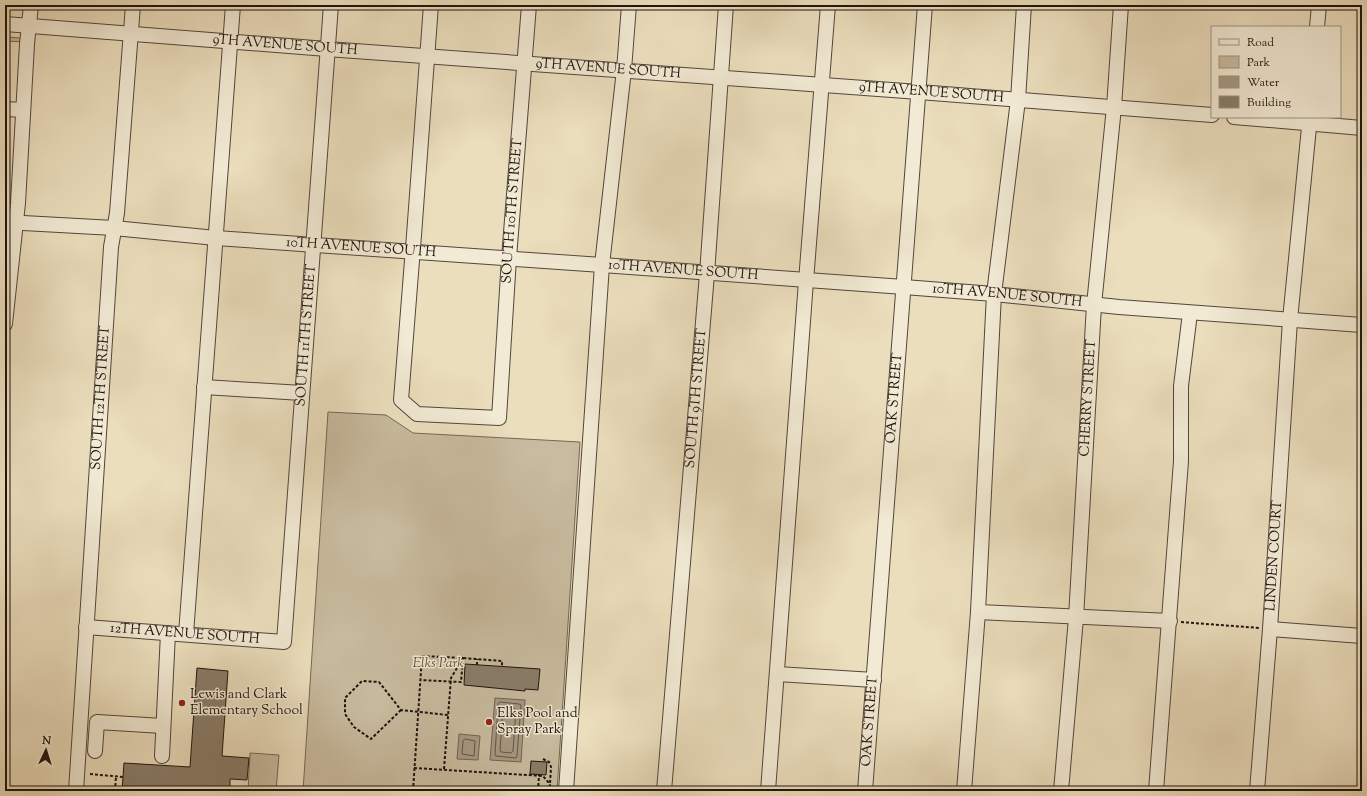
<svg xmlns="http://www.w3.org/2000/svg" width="1367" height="796" viewBox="0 0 1367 796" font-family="'Sorts Mill Goudy',serif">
	<rect width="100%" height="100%" fill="#ebdebd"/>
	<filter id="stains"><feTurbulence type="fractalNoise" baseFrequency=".005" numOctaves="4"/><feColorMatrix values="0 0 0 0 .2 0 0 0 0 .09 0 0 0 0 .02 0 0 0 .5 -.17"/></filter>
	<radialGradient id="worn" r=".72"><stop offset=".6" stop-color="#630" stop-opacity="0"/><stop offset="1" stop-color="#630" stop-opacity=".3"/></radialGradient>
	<g fill="#c8bb9f" stroke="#746756">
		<polygon points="5,37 21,38 24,42 5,41"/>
		<polygon points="328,412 386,415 413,433 580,442 557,791 303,791"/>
		<polygon points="250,753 279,755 276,791 248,791"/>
	</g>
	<g fill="#a69982" stroke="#706354">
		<polygon points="495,698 525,700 521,762 490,760"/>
		<polygon points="459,734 480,736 478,760 457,759"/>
	</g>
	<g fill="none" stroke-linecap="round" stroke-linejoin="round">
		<g stroke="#625648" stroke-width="1">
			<polygon points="500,702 519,704 521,705 517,756 516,758 496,756 495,755 498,704"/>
			<polygon points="505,707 514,708 516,710 513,751 511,753 501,752 500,750 503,709"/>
			<polygon points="465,739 475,741 474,756 462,754 463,741"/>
		</g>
	</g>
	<g fill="#897d69" stroke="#1f130e">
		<polygon points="465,664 540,669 538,690 525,689 525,691 464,685"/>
		<polygon points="197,668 228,671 222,756 249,758 247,780 230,779 230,791 122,791 124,763 190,767"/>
		<polygon points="531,761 547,762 546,775 530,774"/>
	</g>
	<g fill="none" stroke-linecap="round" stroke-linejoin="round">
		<g stroke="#52463a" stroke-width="16">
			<g id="minor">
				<path id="s1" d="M431 5 414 235 401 400 417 414 499 418 509 258 529 5"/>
				<path id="s2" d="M5 24 327 49 919 92 1212 115"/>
				<polyline points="1317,27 1319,5"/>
				<polyline points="5,109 23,110"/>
				<polyline points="1234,117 1362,128"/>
				<path id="s3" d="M5 222 114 228 216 238 602 265 904 287 994 294 1119 307 1362 325"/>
				<polyline points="5,324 18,203 27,44 31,5"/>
				<polyline points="204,387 302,393"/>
				<polyline points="978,612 1170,621"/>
				<path id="s4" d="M86 627 284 642 331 5"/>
				<polyline points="1270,629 1362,636"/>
				<polyline points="186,634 233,5"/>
				<polyline points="777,674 874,680"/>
				<polyline points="95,751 97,722 163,726"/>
				<polyline points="162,756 168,633"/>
				<path id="s5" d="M76 791 111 247 117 213 133 5"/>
				<polyline points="566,791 602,265 624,70 629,5"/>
				<path id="s6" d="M664 791 707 274 726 5"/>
				<polyline points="768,791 806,281 828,5"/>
				<path id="s7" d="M865 791 925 5"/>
				<polyline points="964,791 978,612 994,294 1018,100 1024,5"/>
				<path id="s8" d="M1061 791 1076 618 1094 305 1114 107 1121 5"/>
				<polyline points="1156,791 1181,461 1181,386 1190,313"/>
				<path id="s9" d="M1257 791 1270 629 1290 320 1310 117"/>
			</g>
		</g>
		<g stroke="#1f130e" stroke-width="2" stroke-dasharray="3 2" stroke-linecap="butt">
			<polyline points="1181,622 1259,628"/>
			<polyline points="477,665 477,659"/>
			<polyline points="401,710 371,739 354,727 345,714 345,698 362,681 379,682 401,710 448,715"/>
			<polyline points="543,759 549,762 551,767 550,784"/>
			<polyline points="414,768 543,776 549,783 552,791"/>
			<polyline points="444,769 451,678 463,658 502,661 502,667"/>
			<polyline points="90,774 123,777"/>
			<polyline points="115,791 116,776"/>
			<polyline points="413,791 422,656 463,658 461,682 420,680"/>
			<polyline points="538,791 539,775"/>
		</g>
		<use href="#minor" stroke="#f2ead4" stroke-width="14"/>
	</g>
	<g fill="#8f2418" stroke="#f2ead4" stroke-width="1.5">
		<circle cx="182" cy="703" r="4"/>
		<circle cx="489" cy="722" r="4"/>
	</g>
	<g text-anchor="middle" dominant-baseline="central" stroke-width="3" stroke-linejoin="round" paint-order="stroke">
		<g font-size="14" fill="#1f130e" stroke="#f2ead4">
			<text stroke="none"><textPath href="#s2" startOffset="281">9TH AVENUE SOUTH</textPath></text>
			<text stroke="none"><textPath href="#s2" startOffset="605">9TH AVENUE SOUTH</textPath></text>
			<text stroke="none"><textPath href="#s2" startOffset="929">9TH AVENUE SOUTH</textPath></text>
			<text stroke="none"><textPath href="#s1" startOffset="707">SOUTH 10TH STREET</textPath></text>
			<text stroke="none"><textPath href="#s3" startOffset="357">10TH AVENUE SOUTH</textPath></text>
			<text stroke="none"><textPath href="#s3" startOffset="680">10TH AVENUE SOUTH</textPath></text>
			<text stroke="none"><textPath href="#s3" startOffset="1005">10TH AVENUE SOUTH</textPath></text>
			<text stroke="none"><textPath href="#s4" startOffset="506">SOUTH 11TH STREET</textPath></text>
			<text stroke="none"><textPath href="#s5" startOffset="394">SOUTH 12TH STREET</textPath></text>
			<text stroke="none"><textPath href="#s6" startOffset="394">SOUTH 9TH STREET</textPath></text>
			<text stroke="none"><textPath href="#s7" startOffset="394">OAK STREET</textPath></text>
			<text stroke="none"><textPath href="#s8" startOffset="394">CHERRY STREET</textPath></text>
			<text stroke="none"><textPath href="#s9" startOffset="236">LINDEN COURT</textPath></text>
			<text stroke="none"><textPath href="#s4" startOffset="99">12TH AVENUE SOUTH</textPath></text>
			<text stroke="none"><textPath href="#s7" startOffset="70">OAK STREET</textPath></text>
		</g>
		<g font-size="14" font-style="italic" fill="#5a4e41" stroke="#f2ead4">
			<text x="438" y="664">Elks Park</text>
		</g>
		<g font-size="14" fill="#1f130e" stroke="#f2ead4" text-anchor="start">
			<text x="190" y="695">Lewis and Clark<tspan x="190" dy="16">Elementary School</tspan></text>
			<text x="497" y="714">Elks Pool and<tspan x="497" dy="16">Spray Park</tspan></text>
		</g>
	</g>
	<rect width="1367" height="796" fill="none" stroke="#ebdebd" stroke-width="20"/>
	<rect x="6" y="6" width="1355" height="784" fill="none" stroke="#1f130e" stroke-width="2"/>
	<rect x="10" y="10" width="1347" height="776" fill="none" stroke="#1f130e"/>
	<rect x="1211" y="26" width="130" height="92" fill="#f2ead4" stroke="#9e9485"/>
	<rect x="1219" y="39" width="20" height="6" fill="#f2ead4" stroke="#9e9485"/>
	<text x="1247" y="46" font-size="12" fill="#1f130e">Road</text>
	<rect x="1219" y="56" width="20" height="12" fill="#c8bb9f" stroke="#9e9485"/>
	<text x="1247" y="66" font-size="12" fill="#1f130e">Park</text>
	<rect x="1219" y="76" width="20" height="12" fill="#a69982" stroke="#9e9485"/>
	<text x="1247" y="86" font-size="12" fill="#1f130e">Water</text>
	<rect x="1219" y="96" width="20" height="12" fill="#897d69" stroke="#9e9485"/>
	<text x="1247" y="106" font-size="12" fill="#1f130e">Building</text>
	<g transform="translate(46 750) rotate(4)" stroke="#f2ead4" stroke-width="3" paint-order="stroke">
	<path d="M0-3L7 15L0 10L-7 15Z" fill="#1f130e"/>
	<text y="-6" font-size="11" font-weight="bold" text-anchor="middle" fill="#1f130e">N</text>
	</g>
	<rect width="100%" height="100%" filter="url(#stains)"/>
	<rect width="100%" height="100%" fill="url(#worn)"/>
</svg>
